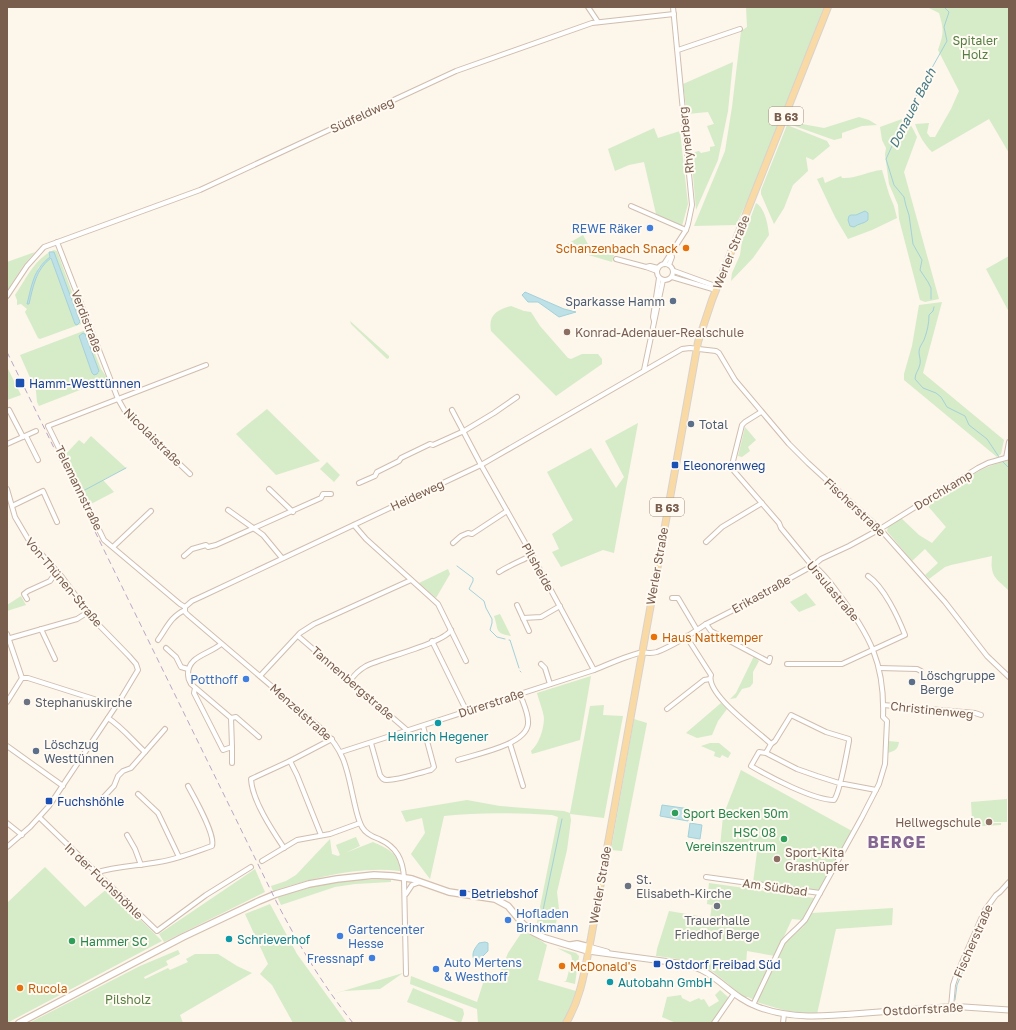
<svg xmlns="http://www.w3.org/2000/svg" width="1016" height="1030" viewBox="0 0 1016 1030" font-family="'Golos Text',sans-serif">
	<rect width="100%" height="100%" fill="#fdf6eb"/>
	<g fill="#d6ebc8" fill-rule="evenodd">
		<polygon points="746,7 824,7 752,191 736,225 694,226 725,151 732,107 741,31 747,27"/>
		<path d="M927 7H1009V153L989 119 932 152C924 144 919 135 915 124L929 123 927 133 930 137H935L951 109 959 91 938 50C944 33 944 30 939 13Z"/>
		<polygon points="733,62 728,111 718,160 696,210 691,153 699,151 701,153 710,151 710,147 715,146 707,126 714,124 708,112 687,114 683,84"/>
		<polygon points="859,117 869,120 877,125 862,126 842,133 842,138 834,140 789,124 791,120 802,124 824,128"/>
		<path d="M902 119C911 122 913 129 917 137L904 172 939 299 925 302 920 300 899 219 898 205 889 184 885 154 886 148 882 140 880 127Z"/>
		<polygon points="787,125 827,141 830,146 813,160 806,157 808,171 793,185 784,208 774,224 761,194 761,190"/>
		<polygon points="654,128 658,138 680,131 688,204 682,226 656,214 644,162 629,165 615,171 608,149"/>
		<path d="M882 170 889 194 894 206 897 218 872 230 848 239 835 217 817 179 823 177 825 183 841 176 842 178C856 179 868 171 882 170Z"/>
		<path d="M756 203C765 208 768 225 769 235L753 258 731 281 732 273 740 255 742 241Z"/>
		<polygon points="583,235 590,248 614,255 612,262 562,247"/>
		<path d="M54 250 57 251 83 322 81 324 40 339 38 338 25 312 27 309 21 304 17 305V300L15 295C26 279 35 258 54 250ZM49 253H54L80 322 79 324H75L51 258 43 265 35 281 38 268 50 257Z"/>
		<polygon points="35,252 23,266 7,291 7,262"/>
		<polygon points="1009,256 1009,312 986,269"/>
		<polygon points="942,302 923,373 1004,440 1001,454 997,457 904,380 904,374 912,346 919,305"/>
		<path d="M511 306 524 311 531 312 540 326 568 358 571 359 582 354H598L602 359V364L556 396 491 331C488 315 497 310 511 306Z"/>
		<polygon points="350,321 389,356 389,358 387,359 351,324"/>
		<path d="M86 330 101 369 108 379 39 406 37 402 36 391 20 355ZM79 336 99 373H92Z"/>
		<polygon points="7,367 21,395 7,400"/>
		<polygon points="267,409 320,461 276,475 236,434"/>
		<polygon points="638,423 614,553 603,550 561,567 552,552 559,549 552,534 573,520 547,472 591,448 616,488 624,477 605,441"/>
		<polygon points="745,427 756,440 748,447 750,451 742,457 738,456"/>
		<polygon points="91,436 126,468 103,480 114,492 89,505 64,456 79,440 84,444"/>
		<path d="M1009 459V591C1003 584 993 579 992 569 991 564 992 560 992 556L951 565 945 567 929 579 925 575 938 563 925 549 912 561 887 531 888 526 901 518 919 535 932 543 946 527 927 505C949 491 974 470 999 463L998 462Z"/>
		<polygon points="327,462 340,475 334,482 320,469"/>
		<polygon points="448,569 450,574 436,598 419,583"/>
		<polygon points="806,593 816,605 799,612 790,602"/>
		<polygon points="21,596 26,605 7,611 7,605"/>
		<path d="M500 614 511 636C494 633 499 630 494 616Z"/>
		<polygon points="754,656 759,661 753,672 753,683 750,687 742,689 736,698 730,699 736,693"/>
		<path d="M591 676 580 740 532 754 531 751C539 744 544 729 544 718 543 710 539 701 537 693Z"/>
		<polygon points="721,703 727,709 718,721 712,735 697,738 686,733"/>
		<path d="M604 705 603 715 623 716 604 818 570 814 571 820 567 850 557 892 559 909 554 933 536 927 558 817 552 815C516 813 480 812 444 816L430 879 411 854 425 833 422 818 406 822 401 811 467 800 500 806 564 811 570 813 590 706Z"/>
		<polygon points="634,719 647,723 622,851 611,850"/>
		<path d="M888 741 899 742C898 750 894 751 888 753Z"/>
		<polygon points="710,743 719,743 731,753 728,758 722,755 720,758 714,756 715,752 701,746"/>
		<polygon points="741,770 852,831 818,892 753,883 757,852 720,847 723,816"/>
		<polygon points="1007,799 1007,822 986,822 986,823 1001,823 1001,825 982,826 981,822 974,823 974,820 972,820 971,802"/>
		<path d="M356 837 360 846 345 853 373 842C387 848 400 854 400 871 357 866 314 878 273 891L271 886 286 881 296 875 330 839 332 854 338 856 340 855 336 845Z"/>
		<polygon points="45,867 85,907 108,888 162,941 7,1023 7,903"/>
		<polygon points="255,869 265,892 164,942 159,934"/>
		<polygon points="391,879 391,882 355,884 335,887 281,905 277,896 330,882 348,880"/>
		<path d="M709 883 814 898 810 909 802 920 792 919 775 956 747 951 746 965 769 968 754 1000 748 997H744C733 989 720 976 710 970 695 961 673 958 656 956L657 949 669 911 710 918 712 905 707 904Z"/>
		<polygon points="270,904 297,954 347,1023 293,1023 272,985 260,974 268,964 245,914"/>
		<polygon points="893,908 892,925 836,929 817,1014 787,1011 756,1002 784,944 803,927 812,913"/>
		<polygon points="524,929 547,945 538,980 576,991 569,1010 562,1023 478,1023 477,1009 410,984 411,976 477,1002 487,971 492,973 490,983 496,983 508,953"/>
		<polygon points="557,948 576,953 579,956 575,984 563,981 566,981 567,978 572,959 571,955"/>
		<polygon points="178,950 180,954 166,961 168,965 144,977 145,979 168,968 170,970 188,962 186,959 195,954 218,954 237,966 252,973 180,1015 183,1023 29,1023 140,966"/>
		<polygon points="403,973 380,989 344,991 333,994"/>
		<polygon points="413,988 463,1009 464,1014 461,1023 407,1002"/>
		<polygon points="720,990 729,998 712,1023 676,1023 662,1017 667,997 681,995 682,998 690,1002 699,998 701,1000 704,999 709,1007 719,1001 715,995"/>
	</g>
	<g fill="#bee1e7" stroke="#a4d1d9">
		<path d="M865 211 868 213V220C864 224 859 223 854 227L850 226 848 220 849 216 851 215H856Z"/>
		<path d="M49 252H54L80 322 77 325 75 324 51 258C36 269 33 287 29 304H27C32 285 33 270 50 257Z"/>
		<polygon points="525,292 564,309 576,312 559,317 538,302 528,302 522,295"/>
		<polygon points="83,333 85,334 99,371 97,374 94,375 92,373 79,336"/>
		<polygon points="662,805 690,809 688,821 660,816"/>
		<polygon points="690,823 702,825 700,839 688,837"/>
		<path d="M485 942 488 943V951L481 958 474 960C471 953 475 948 479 943Z"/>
	</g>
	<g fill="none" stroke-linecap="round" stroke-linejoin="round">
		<g stroke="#a4d1d9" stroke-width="1">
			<polyline points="931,299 931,288 928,282 920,270 922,260 913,244 909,215 906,206 904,197 894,185 886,159 910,107 947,41 944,27 949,12 944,7"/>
			<path d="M934 307 933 311 929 315C929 324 927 332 924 340 922 344 919 347 919 352 919 356 921 360 920 364 919 370 915 373 915 379L923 388 936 393 941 397 947 407 965 416 969 425 987 439 999 457"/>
			<polyline points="1002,461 1009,468"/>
			<polyline points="83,491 126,468"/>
			<polyline points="457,566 473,578 473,581 469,589 484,601 486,608 492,619 492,623 490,630 497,637 505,639"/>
			<polyline points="509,640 510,640 519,668"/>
			<polyline points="520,671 521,672"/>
			<polyline points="541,920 562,819"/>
			<polyline points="955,1000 957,985 986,916"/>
		</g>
		<g stroke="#d0beaf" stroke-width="6">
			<g id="minor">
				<polyline points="588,7 598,22"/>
				<polyline points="678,50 740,29"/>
				<polyline points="631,206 686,230"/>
				<polyline points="57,242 118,399 126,413 190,474"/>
				<polyline points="616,259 646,267 657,271"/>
				<circle cx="665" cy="272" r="8"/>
				<polyline points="664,264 686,230 688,224 692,205 673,7"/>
				<polyline points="669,265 672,257 671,254"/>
				<polyline points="646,267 650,266 658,268"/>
				<polyline points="674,271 718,287"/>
				<polyline points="672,277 716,290"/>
				<polyline points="7,296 27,266 44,247 200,190 456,71 592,23 674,14"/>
				<polyline points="654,321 653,317 659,278"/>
				<polyline points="644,370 663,280"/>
				<polyline points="9,410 23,437"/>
				<polyline points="452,410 481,465 532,555 594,670"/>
				<polyline points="26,436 38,460"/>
				<polyline points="7,444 36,431"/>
				<polyline points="1006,458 1009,442"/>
				<polyline points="359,483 375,476 377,472 399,461 401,458 430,444 433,445 464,431 494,413 517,397"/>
				<polyline points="7,489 15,517 28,539 62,577 93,619 129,656 136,664 138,670 120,700 49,806 30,827 7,847"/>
				<polyline points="269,489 293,512"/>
				<polyline points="12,506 43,491 57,522"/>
				<polyline points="228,510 263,535 282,558"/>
				<polyline points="354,525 366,539 438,604 466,661"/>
				<polyline points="706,542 722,527 762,503"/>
				<polyline points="453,543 461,536 468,533 472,534 507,511"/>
				<polyline points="113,547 151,511"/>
				<polyline points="184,556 192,549 206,545 208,547 216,545 321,498 323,494 331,494"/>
				<path d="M499 572C510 565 521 561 532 555"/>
				<polyline points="672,598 678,598 697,630"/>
				<polyline points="27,599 24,594 28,591 50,581 57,571"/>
				<polyline points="517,605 529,631"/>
				<polyline points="185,607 192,601 205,595 481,465 682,349 690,348 716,351 719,353 735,380 789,444 808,463 880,529 945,602 987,656 1009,677"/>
				<path d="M185 607V612L188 615 323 730C346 753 347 771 354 801 356 810 358 820 362 827 366 834 373 837 379 839 397 847 403 860 404 878L406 974"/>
				<polyline points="185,607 180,604 104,540 48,426 206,365"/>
				<polyline points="523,618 541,617 560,606"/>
				<polyline points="706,624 711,631 769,662 770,658"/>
				<polyline points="41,629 55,659"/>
				<polyline points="7,634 22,678 28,678 116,706"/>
				<polyline points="298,636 408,731"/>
				<path d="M686 636 711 675C705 694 758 731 771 744"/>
				<polyline points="7,639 77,619 88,612"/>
				<path d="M158 640C166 629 171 616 185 610"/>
				<polyline points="432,641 467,712"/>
				<polyline points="166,648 176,657 181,667 188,669"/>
				<polyline points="541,664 545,668 550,684"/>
				<path d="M787 664H842L905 635C898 617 884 587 868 576"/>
				<polyline points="879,668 917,669 921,671"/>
				<polyline points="260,676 300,633 314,624 411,580"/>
				<path d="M350 681C354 675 359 670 366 666 382 658 444 643 451 630"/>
				<path d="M195 688 194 693 223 750 232 747 231 718 191 684C189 681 188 679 188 675 187 656 210 654 221 644"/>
				<polyline points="7,702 22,678"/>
				<polyline points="883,705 975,713 981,715"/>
				<polyline points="667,709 704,680 710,679"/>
				<path d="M108 718C122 727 133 741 145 752L165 729"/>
				<polyline points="231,718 236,717 259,737"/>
				<path d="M371 743 380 775C382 778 383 780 387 780 400 780 418 773 431 770L434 767 423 726"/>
				<polyline points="510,744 523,786"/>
				<polyline points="7,746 63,786"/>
				<polyline points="232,747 232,763"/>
				<path d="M341 752 594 670C609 664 624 657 639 653 645 652 651 654 657 652 672 646 693 633 706 624L771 591 776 586 814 565 821 559 849 546 880 529 978 468 988 463 1009 457"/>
				<path d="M766 753 771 744 775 741 791 715 826 732 849 739V741C847 752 839 794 834 800 813 800 770 777 751 766L759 752 766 753 797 769 817 776 839 783 876 790"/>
				<path d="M458 760C476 754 526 745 528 724 529 714 523 703 520 694"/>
				<polyline points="290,761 297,775 321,835"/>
				<polyline points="138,794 158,813 179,857"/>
				<polyline points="99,802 114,786 118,776 123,771 131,768 145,752"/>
				<polyline points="40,818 157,931 206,895 251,867"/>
				<polyline points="7,823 22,835"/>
				<polyline points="127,835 135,849 141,865"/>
				<path d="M284 848C272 830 252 800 251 779L290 761 332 739"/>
				<polyline points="262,861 297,840 330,834 360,823"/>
				<path d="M95 873C116 866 138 866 159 862 178 859 195 852 212 846 216 835 194 797 188 786"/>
				<polyline points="706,877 820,893"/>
				<polyline points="406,894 412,885 420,882"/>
				<path d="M753 1005 783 942C790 934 798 928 805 920L862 817 879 784 885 764 887 721 883 717C885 664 870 635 838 593 830 582 821 570 809 562L781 528 779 523 734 471 733 461 742 425 745 422 761 412"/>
				<polyline points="951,1007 953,985 956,976 985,910 996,895 1000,892 1009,882"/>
				<polyline points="714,1023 734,994"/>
				<polyline points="783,1023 784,1014"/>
			</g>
		</g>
		<g stroke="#d0beaf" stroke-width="7">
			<g id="tertiary">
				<polyline points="589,947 607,952"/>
				<path d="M588 951 685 964C715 970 730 997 758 1007 793 1020 829 1016 866 1013 892 1011 918 1009 945 1007H964L1009 1010"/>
			</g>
		</g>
		<g stroke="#d5c0af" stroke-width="8">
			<g id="secondary">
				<polyline points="571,945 577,944 589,947"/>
				<polyline points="19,1023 183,937 259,901 276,894 309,884 337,879 374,875 393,876 412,879 449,892 495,899 508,906 523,924 533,932 545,938 588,951"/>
			</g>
		</g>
		<g stroke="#d9d2cd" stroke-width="8">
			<path id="primary" d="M566 1023C582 996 585 968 591 938L698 342 712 300 828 7"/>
		</g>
		<use href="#minor" stroke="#fff" stroke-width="4"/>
		<use href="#tertiary" stroke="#fff" stroke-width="5"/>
		<use href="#secondary" stroke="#fff" stroke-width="5.5"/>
		<use href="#primary" stroke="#fadaa4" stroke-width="6"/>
		<path stroke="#b9a7c8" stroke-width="1" stroke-dasharray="6 4" stroke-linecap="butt" d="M7 352 277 903C300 947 322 984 353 1023"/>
	</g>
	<g fill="#3f7fe0" stroke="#fffaf2" stroke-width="1.5">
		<circle cx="650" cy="228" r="4"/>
		<circle cx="246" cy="679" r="4"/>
		<circle cx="508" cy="920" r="4"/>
		<circle cx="340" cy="936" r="4"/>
		<circle cx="372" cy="958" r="4"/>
		<circle cx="436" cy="969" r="4"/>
	</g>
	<g fill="#e8710a" stroke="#fffaf2" stroke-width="1.5">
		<circle cx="686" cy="248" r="4"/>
		<circle cx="654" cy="637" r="4"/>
		<circle cx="562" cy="966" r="4"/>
		<circle cx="20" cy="988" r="4"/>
	</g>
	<g fill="#5c6f8a" stroke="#fffaf2" stroke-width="1.5">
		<circle cx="673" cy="301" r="4"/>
		<circle cx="691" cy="424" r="4"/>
		<circle cx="912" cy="682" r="4"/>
		<circle cx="36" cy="751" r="4"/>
	</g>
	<g fill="#8d6e63" stroke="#fffaf2" stroke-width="1.5">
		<circle cx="567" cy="332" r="4"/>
		<circle cx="989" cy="822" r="4"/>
		<circle cx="777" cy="859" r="4"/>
	</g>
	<g fill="#1a4fb4" stroke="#fffaf2" stroke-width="1.5">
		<rect x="15" y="378" width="10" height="10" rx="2"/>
		<rect x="671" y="461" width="8" height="8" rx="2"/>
		<rect x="45" y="797" width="8" height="8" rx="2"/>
		<rect x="459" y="889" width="8" height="8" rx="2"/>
		<rect x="653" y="960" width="8" height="8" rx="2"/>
	</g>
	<g fill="#6b7280" stroke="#fffaf2" stroke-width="1.5">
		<circle cx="27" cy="702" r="4"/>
		<circle cx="628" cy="886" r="4"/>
		<circle cx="717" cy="906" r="4"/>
	</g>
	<g fill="#0f9aa8" stroke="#fffaf2" stroke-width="1.5">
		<circle cx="438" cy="723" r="4"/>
		<circle cx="229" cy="939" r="4"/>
		<circle cx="610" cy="982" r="4"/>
	</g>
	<g fill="#2e9e5b" stroke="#fffaf2" stroke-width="1.5">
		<circle cx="675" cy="813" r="4"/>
		<circle cx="784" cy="839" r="4"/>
		<circle cx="72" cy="941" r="4"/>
	</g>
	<g text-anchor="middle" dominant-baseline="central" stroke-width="4" stroke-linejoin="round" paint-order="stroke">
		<g fill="#fffaf2" stroke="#a18c7e" stroke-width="1">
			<rect x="769" y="107" width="34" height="18" rx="3"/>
			<rect x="650" y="498" width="34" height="18" rx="3"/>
		</g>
		<g font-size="11" font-weight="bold" fill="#795d4d">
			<text x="786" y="116">B 63</text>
			<text x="667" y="507">B 63</text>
		</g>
		<g font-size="12" fill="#557e44" stroke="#fffaf2">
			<text x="975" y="40">Spitaler<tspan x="975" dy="14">Holz</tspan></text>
			<text x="128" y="999">Pilsholz</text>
		</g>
		<g font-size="12" fill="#795d4d" stroke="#fffaf2">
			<text transform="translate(362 115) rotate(-25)">Südfeldweg</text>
			<text transform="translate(686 140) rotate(-96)">Rhynerberg</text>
			<text transform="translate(731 252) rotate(-68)">Werler Straße</text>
			<text transform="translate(87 321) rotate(69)">Verdistraße</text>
			<text transform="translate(153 437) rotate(45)">Nicolaistraße</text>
			<text transform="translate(79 488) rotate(64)">Telemannstraße</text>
			<text transform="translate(943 490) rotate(-31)">Dorchkamp</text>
			<text transform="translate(417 495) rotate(-25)">Heideweg</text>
			<text transform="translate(855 507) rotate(43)">Fischerstraße</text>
			<text transform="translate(657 566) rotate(-80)">Werler Straße</text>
			<text transform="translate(538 567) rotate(61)">Pilsheide</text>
			<text transform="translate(64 582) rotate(50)">Von-Thünen-Straße</text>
			<text transform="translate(833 591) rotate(50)">Ursulastraße</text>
			<text transform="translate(761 594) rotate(-29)">Erikastraße</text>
			<text transform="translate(353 683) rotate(41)">Tannenbergstraße</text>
			<text transform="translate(491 703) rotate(-18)">Dürerstraße</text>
			<text transform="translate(932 710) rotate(6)">Christinenweg</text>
			<text transform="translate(301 712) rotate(42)">Menzelstraße</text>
			<text transform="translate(104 881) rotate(44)">In der Fuchshöhle</text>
			<text transform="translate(600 885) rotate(-80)">Werler Straße</text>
			<text transform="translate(775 887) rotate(8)">Am Südbad</text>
			<text transform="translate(973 941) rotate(-66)">Fischerstraße</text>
			<text transform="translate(923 1009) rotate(-3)">Ostdorfstraße</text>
		</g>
		<g font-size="12" fill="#366cbe" stroke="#fffaf2" text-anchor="end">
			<text x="642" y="228">REWE Räker</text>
			<text x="238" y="679">Potthoff</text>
			<text x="516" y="913" text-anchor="start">Hofladen<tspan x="516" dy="14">Brinkmann</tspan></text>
			<text x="348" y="929" text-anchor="start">Gartencenter<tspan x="348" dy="14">Hesse</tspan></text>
			<text x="364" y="958">Fressnapf</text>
			<text x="444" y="962" text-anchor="start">Auto Mertens<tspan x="444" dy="14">&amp; Westhoff</tspan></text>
		</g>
		<g font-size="12" fill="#c56008" stroke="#fffaf2" text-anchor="start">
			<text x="678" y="248" text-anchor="end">Schanzenbach Snack</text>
			<text x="662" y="637">Haus Nattkemper</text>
			<text x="570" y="966">McDonald's</text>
			<text x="28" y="988">Rucola</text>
		</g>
		<g font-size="12" fill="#4e5e75" stroke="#fffaf2" text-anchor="start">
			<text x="665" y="301" text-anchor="end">Sparkasse Hamm</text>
			<text x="699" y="424">Total</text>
			<text x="920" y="675">Löschgruppe<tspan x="920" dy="14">Berge</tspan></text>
			<text x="44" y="744">Löschzug<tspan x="44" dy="14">Westtünnen</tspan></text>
		</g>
		<g font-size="12" fill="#785e54" stroke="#fffaf2" text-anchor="start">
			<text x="575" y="332">Konrad-Adenauer-Realschule</text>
			<text x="981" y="822" text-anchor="end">Hellwegschule</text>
			<text x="785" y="852">Sport-Kita<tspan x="785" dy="14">Grashüpfer</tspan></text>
		</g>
		<g font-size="12" fill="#164399" stroke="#fffaf2" text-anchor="start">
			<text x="29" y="383">Hamm-Westtünnen</text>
			<text x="683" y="465">Eleonorenweg</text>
			<text x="57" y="801">Fuchshöhle</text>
			<text x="471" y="893">Betriebshof</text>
			<text x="665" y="964">Ostdorf Freibad Süd</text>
		</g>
		<g font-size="12" fill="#5b616d" stroke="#fffaf2" text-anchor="start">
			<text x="35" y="702">Stephanuskirche</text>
			<text x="636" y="879">St.<tspan x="636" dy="14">Elisabeth-Kirche</tspan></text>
			<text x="717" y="920" text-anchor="middle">Trauerhalle<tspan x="717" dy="14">Friedhof Berge</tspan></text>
		</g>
		<g font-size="12" fill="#0d838f" stroke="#fffaf2" text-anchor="start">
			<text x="438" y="736" text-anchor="middle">Heinrich Hegener</text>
			<text x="237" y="939">Schrieverhof</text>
			<text x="618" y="982">Autobahn GmbH</text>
		</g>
		<g font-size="12" fill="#27864d" stroke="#fffaf2" text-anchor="start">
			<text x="683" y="813">Sport Becken 50m</text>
			<text x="776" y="832" text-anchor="end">HSC 08<tspan x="776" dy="14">Vereinszentrum</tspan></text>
			<text x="80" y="941">Hammer SC</text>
		</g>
		<g font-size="13" font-style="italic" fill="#437984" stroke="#fffaf2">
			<text transform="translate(912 108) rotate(-63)">Donauer Bach</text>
		</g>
		<g font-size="16" font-weight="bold" letter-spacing="1" fill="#846694" stroke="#fffaf2">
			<text x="897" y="842">BERGE</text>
		</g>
	</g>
	<rect width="1016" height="1030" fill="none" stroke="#795d4d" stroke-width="16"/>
</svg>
